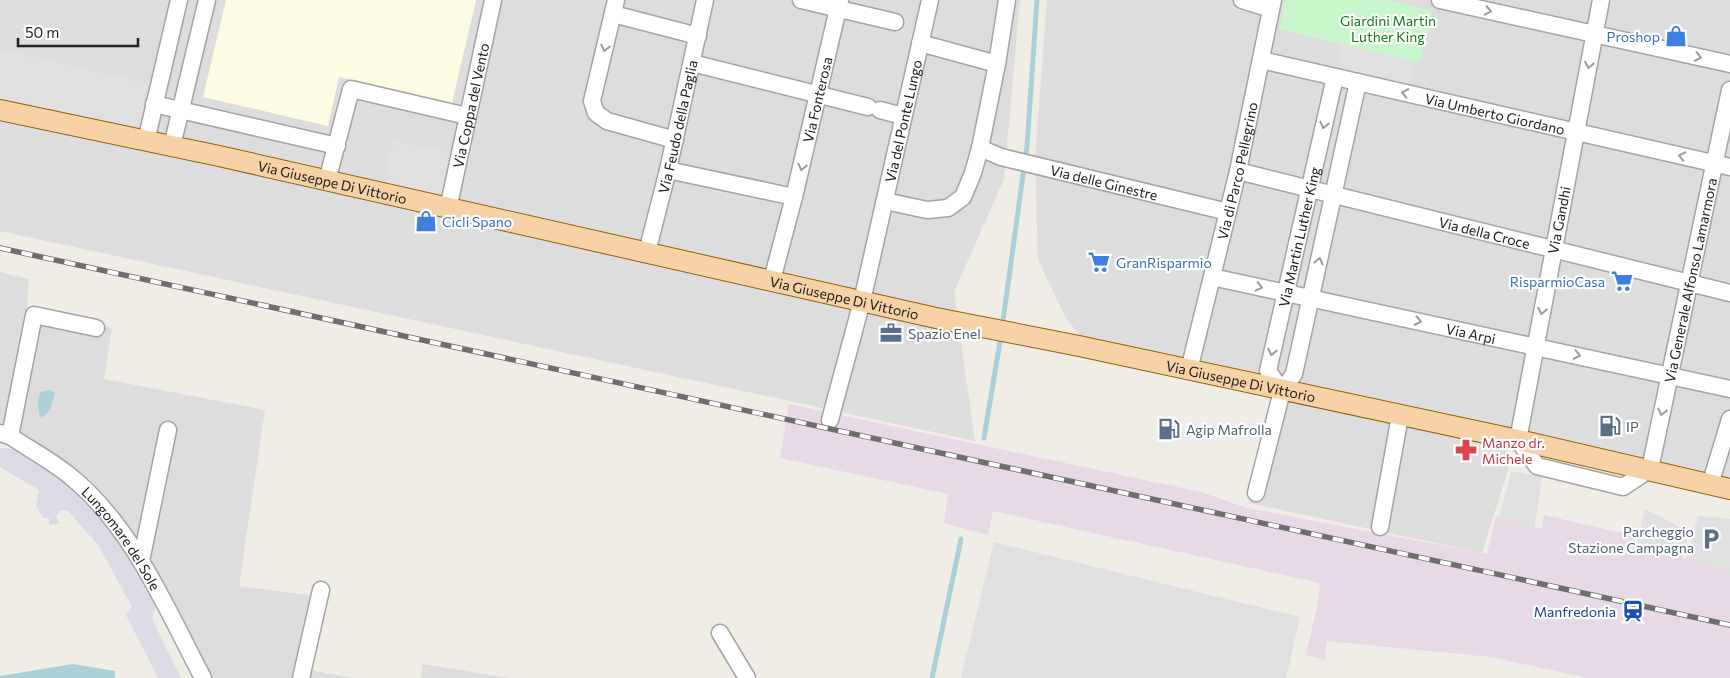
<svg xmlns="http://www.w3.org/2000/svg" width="1730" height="678" viewBox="0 0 1730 678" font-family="Commissioner,sans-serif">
	<rect width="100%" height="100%" fill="#f0ede7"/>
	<g fill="#dedddd">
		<polygon points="0,0 1020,0 1004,179 954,292 975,441 0,231"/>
		<polygon points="1047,0 1730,0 1730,494 1511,445 1508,470 1482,553 1249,503 1279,395 1092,351 1066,318 1038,260 1035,158"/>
		<polygon points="0,272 29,279 27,308 112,328 104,379 265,410 239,586 326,597 309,670 354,678 206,678 145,561 0,433"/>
		<polygon points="423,664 509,678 421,678"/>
	</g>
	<polygon fill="#e8d9e6" points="789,404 1201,492 1247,508 1487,554 1496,516 1542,529 1544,515 1635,536 1634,549 1687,559 1698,516 1730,519 1730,678 1587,678 1491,657 1327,641 1325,660 1306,655 1318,602 1320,583 993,511 988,535 944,523 948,494 780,458"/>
	<polygon fill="#fdfce3" points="226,0 476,0 452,103 339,77 328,126 203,97"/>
	<polygon fill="#c7f6ca" points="1285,0 1385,0 1432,11 1420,63 1279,29"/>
	<g fill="#e0e0e0">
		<polygon points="1342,44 1414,61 1408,88 1337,72"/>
		<polygon points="0,49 150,84 139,133 0,101"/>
		<polygon points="393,140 450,153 441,195 384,182"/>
		<polygon points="1512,471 1542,477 1534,530 1498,520"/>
		<polygon points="1645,509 1689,532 1682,560 1635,551"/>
		<polygon points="1698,516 1730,519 1730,575 1687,559"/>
		<polygon points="994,542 1300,617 1286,678 961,678"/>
	</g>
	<polygon fill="#dbdbe5" points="0,448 17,449 75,487 131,553 156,605 152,619 181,678 158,678 126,615 132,607 99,546 68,511 61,510 56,516 60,524 49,525 49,518 43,518 36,505 39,490 0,467"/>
	<g fill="#aad0da">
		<polygon points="50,390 55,393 50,410 42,418 39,414 38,400 41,392"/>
		<polygon points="73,664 115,671 115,678 0,678 0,676"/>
	</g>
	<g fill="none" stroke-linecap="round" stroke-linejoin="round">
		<g stroke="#aad0da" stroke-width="5">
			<polyline points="1002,328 1027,146 1037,0"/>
			<polyline points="984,438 1001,336"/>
			<polyline points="932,678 961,539"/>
		</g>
		<g stroke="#a4a4a4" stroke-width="19">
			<g id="minor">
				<polyline points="616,0 592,101 596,113 607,121 675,140"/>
				<polyline points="801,0 895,22"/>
				<polyline points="1242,0 1271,9"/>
				<polyline points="1440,0 1730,64"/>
				<path id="s1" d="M1601 0 1518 440 1537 466 1623 487 1650 469 1730 90"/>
				<polyline points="613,14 698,36"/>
				<polyline points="920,43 997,64"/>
				<path id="s2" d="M1261 60 1730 167"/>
				<polyline points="692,63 868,107"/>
				<polyline points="154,104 337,146"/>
				<polyline points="880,110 903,116"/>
				<polyline points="146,141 179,0"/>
				<polyline points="172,146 207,0"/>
				<path id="s3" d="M980 148 1001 157 1228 212"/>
				<polyline points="668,170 794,197"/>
				<path id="s4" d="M1238 171 1730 293"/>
				<polyline points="327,181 351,89 467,116"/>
				<polyline points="885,201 927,210 948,208 963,197 973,173 980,148 997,64 1007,0"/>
				<path id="s5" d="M448 209 493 0"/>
				<path id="s6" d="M647 252 668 170 705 0"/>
				<path id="s7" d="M1212 277 1730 389"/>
				<path id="s8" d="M772 280 794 197 840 0"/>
				<path id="s9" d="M1189 370 1238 171 1273 0"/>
				<path id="s10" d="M1282 391 1268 371 1335 77"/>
				<path id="s11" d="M830 420 862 301 930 0"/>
				<path id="s12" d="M0 433 10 436C29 449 52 461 70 476 133 527 166 608 203 678"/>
				<polyline points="10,436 34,315 96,328"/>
				<polyline points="1710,485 1730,419"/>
				<polyline points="1256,493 1282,391 1294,374 1358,82"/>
				<polyline points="1380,527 1400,416"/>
				<polyline points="141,561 168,430"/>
				<polyline points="720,633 747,678"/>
				<polyline points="301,678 321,590"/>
			</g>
		</g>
		<g stroke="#91620a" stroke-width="22">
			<g id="major">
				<path id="s13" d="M0 110 219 156 936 318 1079 346 1518 440 1730 489"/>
			</g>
		</g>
		<use href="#minor" stroke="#fff" stroke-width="16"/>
		<use href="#major" stroke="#f6d2a6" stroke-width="20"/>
		<g stroke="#6e6e6e" stroke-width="5.5">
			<polyline id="rail" points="0,248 1730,625"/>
		</g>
		<use href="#rail" stroke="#fff" stroke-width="4" stroke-dasharray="11" stroke-linecap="butt"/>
	</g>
	<defs><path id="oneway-chevron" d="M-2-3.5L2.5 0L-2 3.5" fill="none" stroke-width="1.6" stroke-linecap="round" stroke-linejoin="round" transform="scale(1.25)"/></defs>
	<g stroke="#9b9b9b">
		<use href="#oneway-chevron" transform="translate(1488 11) rotate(13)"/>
		<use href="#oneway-chevron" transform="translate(605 48) rotate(103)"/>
		<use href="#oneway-chevron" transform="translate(1698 57) rotate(12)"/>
		<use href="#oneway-chevron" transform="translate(1589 65) rotate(101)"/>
		<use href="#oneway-chevron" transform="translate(1405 93) rotate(-168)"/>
		<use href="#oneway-chevron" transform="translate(1324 125) rotate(103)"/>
		<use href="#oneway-chevron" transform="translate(1682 156) rotate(-167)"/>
		<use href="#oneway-chevron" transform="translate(802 167) rotate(103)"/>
		<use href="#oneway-chevron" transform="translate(1319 261) rotate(-77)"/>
		<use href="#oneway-chevron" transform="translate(1259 287) rotate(13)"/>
		<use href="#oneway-chevron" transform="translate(1542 311) rotate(101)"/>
		<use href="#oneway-chevron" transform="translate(1418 321) rotate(12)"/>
		<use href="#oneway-chevron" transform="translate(1272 352) rotate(103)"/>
		<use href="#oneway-chevron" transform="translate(1577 355) rotate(12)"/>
		<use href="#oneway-chevron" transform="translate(1662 412) rotate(102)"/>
	</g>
	<defs>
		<g id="shop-bare" transform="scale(1.725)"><path d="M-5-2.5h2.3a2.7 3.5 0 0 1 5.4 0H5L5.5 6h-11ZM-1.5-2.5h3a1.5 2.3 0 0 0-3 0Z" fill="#3f7fe0" stroke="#fff" stroke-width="2.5" paint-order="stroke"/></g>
		<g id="supermarket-bare" transform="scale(1.725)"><path d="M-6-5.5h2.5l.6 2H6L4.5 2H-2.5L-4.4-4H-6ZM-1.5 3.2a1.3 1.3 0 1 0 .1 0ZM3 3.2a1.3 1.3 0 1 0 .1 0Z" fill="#3f7fe0" stroke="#fff" stroke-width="2.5" paint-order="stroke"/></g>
		<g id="office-bare" transform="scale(1.725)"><path d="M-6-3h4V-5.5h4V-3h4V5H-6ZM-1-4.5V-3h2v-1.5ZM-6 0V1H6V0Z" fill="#5c6f8a" stroke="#fff" stroke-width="2.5" paint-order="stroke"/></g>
		<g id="fuel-bare" transform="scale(1.725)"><path d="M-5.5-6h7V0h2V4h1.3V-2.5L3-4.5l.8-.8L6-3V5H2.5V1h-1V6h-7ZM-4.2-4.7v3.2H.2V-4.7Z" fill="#5c6f8a" stroke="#fff" stroke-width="2.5" paint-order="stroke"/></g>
		<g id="pharmacy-bare" transform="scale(1.725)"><path d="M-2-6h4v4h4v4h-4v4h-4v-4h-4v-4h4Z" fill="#e0444e" stroke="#fff" stroke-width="2.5" paint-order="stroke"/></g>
		<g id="parking-bare" transform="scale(1.725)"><path d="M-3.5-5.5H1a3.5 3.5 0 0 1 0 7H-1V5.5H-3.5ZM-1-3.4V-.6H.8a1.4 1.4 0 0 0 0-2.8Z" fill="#5c6f8a" stroke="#fff" stroke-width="2.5" paint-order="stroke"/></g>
		<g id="station-bare" transform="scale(1.725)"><path d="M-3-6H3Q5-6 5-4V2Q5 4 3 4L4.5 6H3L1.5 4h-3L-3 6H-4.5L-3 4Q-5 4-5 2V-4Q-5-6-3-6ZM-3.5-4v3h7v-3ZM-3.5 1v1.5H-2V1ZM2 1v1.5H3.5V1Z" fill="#1a4fb4" stroke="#fff" stroke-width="2.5" paint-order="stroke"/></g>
	</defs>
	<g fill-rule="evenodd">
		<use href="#shop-bare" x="1676" y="36"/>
		<use href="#shop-bare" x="426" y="221"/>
		<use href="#supermarket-bare" x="1099" y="262"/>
		<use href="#supermarket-bare" x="1622" y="281"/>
		<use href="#office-bare" x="891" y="333"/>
		<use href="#fuel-bare" x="1610" y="426"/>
		<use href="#fuel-bare" x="1169" y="429"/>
		<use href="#pharmacy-bare" x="1466" y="450"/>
		<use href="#parking-bare" x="1711" y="539"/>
		<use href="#station-bare" x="1633" y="611"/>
	</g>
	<g text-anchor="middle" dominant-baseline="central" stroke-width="4.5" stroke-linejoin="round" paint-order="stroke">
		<g font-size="14" fill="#13781a" stroke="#fff">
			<text x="1388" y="20">Giardini Martin<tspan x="1388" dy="16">Luther King</tspan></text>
		</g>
		<g font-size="14" fill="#366cbe" stroke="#fff" text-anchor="end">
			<text x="1660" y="36">Proshop</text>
			<text x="442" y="221" text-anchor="start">Cicli Spano</text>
			<text x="1116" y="262" text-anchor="start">GranRisparmio</text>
			<text x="1605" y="281">RisparmioCasa</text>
		</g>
		<g font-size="14" fill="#202020" stroke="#fff">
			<text stroke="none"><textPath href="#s8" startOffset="186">Via Fonterosa</textPath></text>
			<text stroke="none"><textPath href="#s5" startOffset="106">Via Coppa del Vento</textPath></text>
			<text stroke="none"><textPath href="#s2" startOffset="240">Via Umberto Giordano</textPath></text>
			<text stroke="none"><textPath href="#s11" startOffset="308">Via del Ponte Lungo</textPath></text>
			<text stroke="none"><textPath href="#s6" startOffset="129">Via Feudo della Paglia</textPath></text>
			<text stroke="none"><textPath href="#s9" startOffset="205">Via di Parco Pellegrino</textPath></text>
			<text stroke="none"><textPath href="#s13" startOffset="340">Via Giuseppe Di Vittorio</textPath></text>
			<text stroke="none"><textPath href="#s3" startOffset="129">Via delle Ginestre</textPath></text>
			<text transform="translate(1559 220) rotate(-79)">Via Gandhi</text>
			<text stroke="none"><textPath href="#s4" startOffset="254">Via della Croce</textPath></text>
			<text stroke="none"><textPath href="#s10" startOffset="162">Via Martin Luther King</textPath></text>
			<text stroke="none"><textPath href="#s1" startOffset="794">Via Generale Alfonso Lamarmora</textPath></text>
			<text stroke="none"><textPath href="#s13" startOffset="865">Via Giuseppe Di Vittorio</textPath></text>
			<text stroke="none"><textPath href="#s7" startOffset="265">Via Arpi</textPath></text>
			<text stroke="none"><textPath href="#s13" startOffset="1270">Via Giuseppe Di Vittorio</textPath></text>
			<text stroke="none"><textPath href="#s12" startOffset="164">Lungomare del Sole</textPath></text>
		</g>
		<g font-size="14" fill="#4e5e75" stroke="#fff" text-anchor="start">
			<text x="908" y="333">Spazio Enel</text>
			<text x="1626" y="426">IP</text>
			<text x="1186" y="429">Agip Mafrolla</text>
			<text x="1694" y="531" text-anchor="end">Parcheggio<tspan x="1694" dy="16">Stazione Campagna</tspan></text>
		</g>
		<g font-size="14" fill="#be3a42" stroke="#fff" text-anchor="start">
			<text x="1482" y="442">Manzo dr.<tspan x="1482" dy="16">Michele</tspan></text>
		</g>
		<g font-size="14" fill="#164399" stroke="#fff" text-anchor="end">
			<text x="1616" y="611">Manfredonia</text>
		</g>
	</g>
	<path d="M18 38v8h120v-8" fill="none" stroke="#202020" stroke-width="2.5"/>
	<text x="25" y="38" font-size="15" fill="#202020" stroke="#ffffff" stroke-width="4" paint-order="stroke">50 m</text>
</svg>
